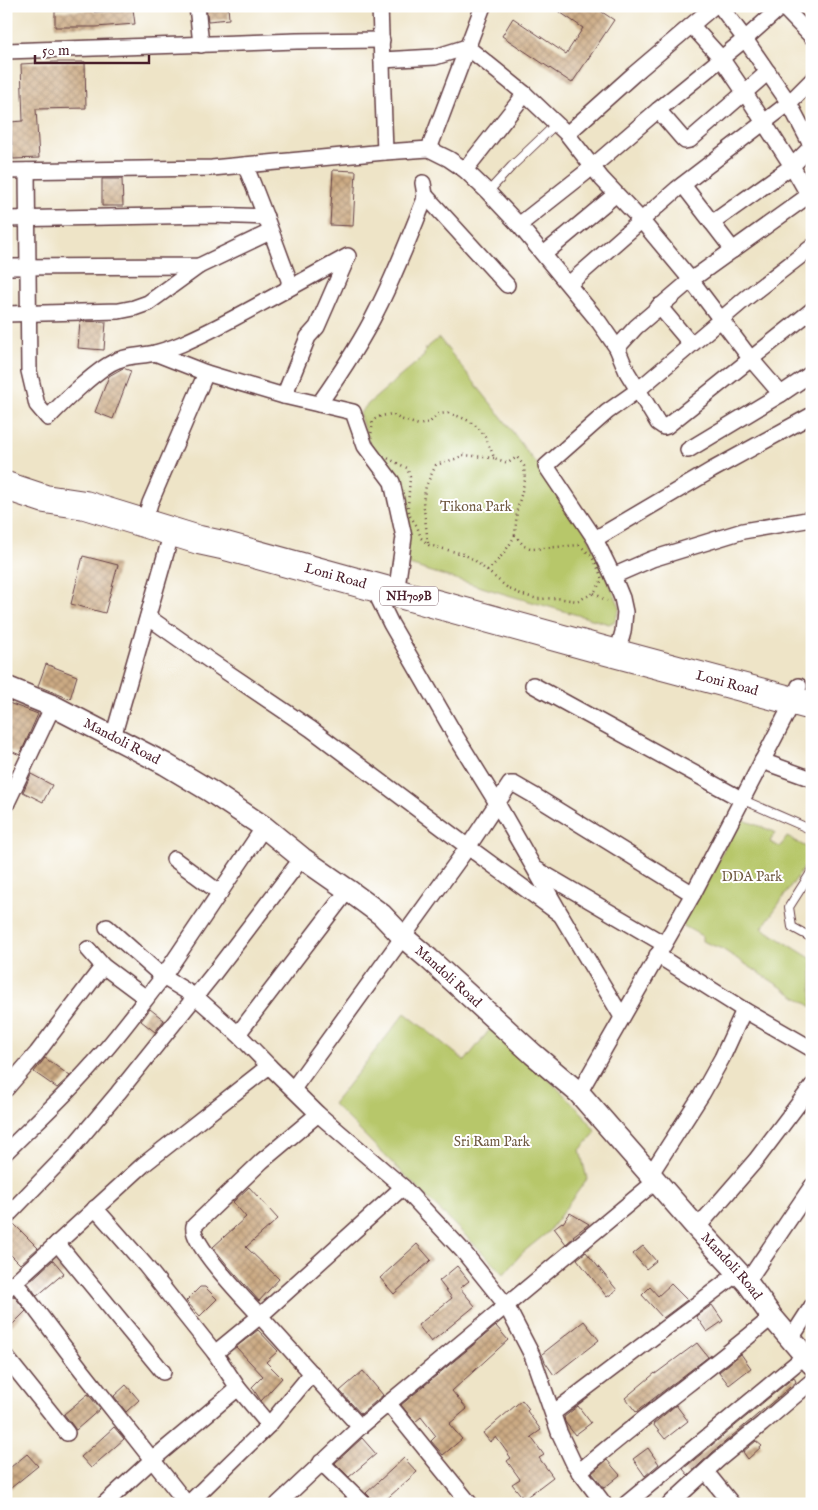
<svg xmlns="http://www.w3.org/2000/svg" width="818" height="1510" viewBox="0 0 818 1510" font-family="'IM FELL English',serif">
	<defs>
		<pattern id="building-cross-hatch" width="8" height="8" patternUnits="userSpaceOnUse" patternTransform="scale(1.25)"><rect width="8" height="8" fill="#ccab84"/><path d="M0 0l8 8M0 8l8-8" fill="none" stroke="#a88b6c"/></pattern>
	</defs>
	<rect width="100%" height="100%" fill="#fff"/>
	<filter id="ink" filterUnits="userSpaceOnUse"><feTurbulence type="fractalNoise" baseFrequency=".02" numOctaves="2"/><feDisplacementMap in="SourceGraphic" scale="10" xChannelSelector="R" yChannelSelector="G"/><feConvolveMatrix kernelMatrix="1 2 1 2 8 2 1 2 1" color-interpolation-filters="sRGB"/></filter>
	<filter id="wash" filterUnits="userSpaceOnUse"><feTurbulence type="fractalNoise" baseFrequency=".0096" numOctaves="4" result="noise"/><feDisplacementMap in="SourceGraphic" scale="20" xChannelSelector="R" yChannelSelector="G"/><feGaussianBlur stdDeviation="1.12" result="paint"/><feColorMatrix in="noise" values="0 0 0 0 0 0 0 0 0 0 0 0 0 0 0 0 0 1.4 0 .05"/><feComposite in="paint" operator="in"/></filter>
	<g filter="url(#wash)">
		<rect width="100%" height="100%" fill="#eee4c7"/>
		<g fill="#b7c76a" stroke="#80734a">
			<polygon points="439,338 504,420 530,456 553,481 586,532 620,607 615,621 609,624 511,596 409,565 403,562 405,531 372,452 359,414 368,404 424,356 425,349"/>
			<polygon points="741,819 775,832 770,842 780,847 787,837 812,850 812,856 762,928 812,959 812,1007 722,949 702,941 702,936 682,925"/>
			<polygon points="405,1013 465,1061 494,1024 583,1114 596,1132 580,1150 587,1179 548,1232 522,1253 504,1274 333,1104"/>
		</g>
		<g id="blocks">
			<g fill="url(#building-cross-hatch)">
				<polygon points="206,6 228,6 229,19 208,21"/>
				<polygon points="551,6 593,6 614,20 572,83 502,36 513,18 566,54 583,28"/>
				<polygon points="133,9 135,24 96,27 55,27 55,11 94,10 94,12"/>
				<polygon points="55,62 85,62 86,108 36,109 39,158 13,159 10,122 23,121 21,64"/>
				<polygon points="333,170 356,171 353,226 330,225"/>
				<polygon points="102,179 122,179 123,206 102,206"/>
				<polygon points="80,321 106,322 104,350 78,348"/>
				<polygon points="123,368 131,371 113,419 95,412 109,376"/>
				<polygon points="83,556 118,565 105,613 71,604"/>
				<polygon points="46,664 77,676 70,699 38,686"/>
				<polygon points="6,702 38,714 20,755 6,749"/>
				<polygon points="31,774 52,785 43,802 23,792"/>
				<polygon points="150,1009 164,1020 155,1032 141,1021"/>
				<polygon points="45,1058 70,1076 57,1088 34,1072"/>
				<polygon points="249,1187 278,1219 246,1247 279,1279 259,1301 228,1266 213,1247 246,1217 233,1202"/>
				<polygon points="570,1213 589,1224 573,1236 574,1237 566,1244 554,1228 562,1222 563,1223"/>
				<polygon points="13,1223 38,1248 20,1264 6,1250 6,1226"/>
				<polygon points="417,1244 431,1260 394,1294 380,1278"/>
				<polygon points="643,1246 656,1261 646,1269 633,1254"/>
				<polygon points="586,1252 617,1290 607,1297 577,1259"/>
				<polygon points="53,1260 64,1273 37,1296 28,1283"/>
				<polygon points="457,1266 469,1281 460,1288 475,1306 431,1342 418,1325 452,1298 439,1281"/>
				<polygon points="671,1284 687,1300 663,1318 642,1295 650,1287 658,1296"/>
				<polygon points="200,1287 205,1287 217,1299 200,1316 186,1301"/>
				<polygon points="14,1296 26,1311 6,1331 6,1300"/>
				<polygon points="712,1305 723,1321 707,1332 696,1316"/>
				<polygon points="584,1321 599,1340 554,1375 545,1362 542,1354"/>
				<polygon points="496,1326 508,1340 452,1391 467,1409 449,1424 462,1439 443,1455 431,1441 436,1436 421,1417 415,1422 401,1405"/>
				<polygon points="258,1330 278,1351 266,1362 282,1378 261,1401 252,1387 263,1376 236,1347"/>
				<polygon points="697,1343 708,1357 636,1412 625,1398 655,1373 655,1374"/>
				<polygon points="741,1354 751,1368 729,1385 719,1372"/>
				<polygon points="363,1371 383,1395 361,1414 340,1391"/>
				<polygon points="794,1377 796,1382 712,1453 688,1475 683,1469"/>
				<polygon points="126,1385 139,1400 126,1412 114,1396"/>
				<polygon points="88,1394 100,1409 76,1430 64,1414"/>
				<polygon points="522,1400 529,1409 527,1411 541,1430 531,1437 544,1455 539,1458 553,1477 524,1499 512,1484 520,1479 507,1461 511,1458 496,1437 490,1442 483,1433"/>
				<polygon points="676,1405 688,1421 665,1439 653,1424"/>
				<polygon points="578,1406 591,1423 575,1435 565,1422 564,1417"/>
				<polygon points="114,1427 124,1439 91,1468 81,1457"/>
				<polygon points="362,1438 376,1454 349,1477 335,1463"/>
				<polygon points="756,1441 762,1446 748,1459 743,1452"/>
				<polygon points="648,1448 659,1464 645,1476 633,1459"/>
				<polygon points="27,1454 38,1466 6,1492 6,1471"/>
				<polygon points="404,1458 417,1472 381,1504 373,1504 371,1498 366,1493"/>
				<polygon points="607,1460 620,1475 604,1488 592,1473"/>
			</g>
		</g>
	</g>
	<g filter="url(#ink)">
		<use href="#blocks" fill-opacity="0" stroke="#633d42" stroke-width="1"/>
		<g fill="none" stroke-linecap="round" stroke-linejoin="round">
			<g stroke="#633d42" stroke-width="10">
				<g id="lane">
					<polyline points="488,192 512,166 556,124"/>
					<polyline points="741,799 812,830"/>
					<polyline points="812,871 789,907 792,927 812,938"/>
				</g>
			</g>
			<g stroke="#633d42" stroke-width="18">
				<g id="street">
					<polyline points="197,6 201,45"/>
					<polyline points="380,6 385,152"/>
					<polyline points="782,6 812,37"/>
					<polyline points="692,26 721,58 745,93 792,166 812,201"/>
					<polyline points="6,51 297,41 382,40"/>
					<polyline points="382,60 435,57 467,47 525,94 567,134 602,179 641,220 691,280 636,327 617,348"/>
					<polyline points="658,110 683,139 685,141 690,140 768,72"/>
					<polyline points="567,134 634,74 714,6"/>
					<polyline points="429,149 483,6"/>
					<polyline points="465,170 525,94"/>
					<polyline points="6,171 212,168 385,152 429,149 449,159 465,170 488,192 519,225 585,173 658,110 745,39 782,6"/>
					<path d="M27 171 29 371 37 405 48 418C61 404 100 366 118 360 130 355 143 356 155 353 166 350 178 346 188 341 222 326 254 307 286 290L289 285V280C275 242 261 203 245 165"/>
					<polyline points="683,185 733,250"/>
					<polyline points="425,195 507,285"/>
					<polyline points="6,219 211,215 266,217"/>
					<polyline points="712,223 792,166 808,150 811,145 789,103 745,39 720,6"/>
					<polyline points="519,225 599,322 617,348 627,372 638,390 607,412 546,466 595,539 613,576 622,598 625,612 623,632 621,639"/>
					<polyline points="812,247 745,299 638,390 658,423 664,427 667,426 812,310"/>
					<polyline points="544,254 616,194"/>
					<polyline points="6,267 199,266 270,232"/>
					<polyline points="569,284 677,189 789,103 812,80"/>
					<polyline points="659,306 691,344"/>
					<polyline points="6,314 119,311 134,308 148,303 199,266"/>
					<polyline points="155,353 206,373 284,396 353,412 365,446 392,482 404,537 398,580 395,592"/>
					<polyline points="781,394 750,358 691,280 812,193"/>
					<polyline points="284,396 308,337 317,327 348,256 286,290"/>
					<path d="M319 404C340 374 361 343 377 310 395 275 409 238 424 201L425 195 423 183"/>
					<polyline points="688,450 781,394 812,373"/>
					<polyline points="144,523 150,503 206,373"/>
					<polyline points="595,539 712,470 812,415"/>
					<polyline points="613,576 652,559 743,531 812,519"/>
					<polyline points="372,585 391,624 455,735 497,803 561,915 622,1017"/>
					<polyline points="148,617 209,660 311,729 468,847 561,915"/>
					<polyline points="533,685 741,799"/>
					<polyline points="113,737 172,532"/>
					<polyline points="762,761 812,779"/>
					<polyline points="6,805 53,706"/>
					<polyline points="174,859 220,893"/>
					<polyline points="536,869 664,944"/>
					<polyline points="107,927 163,977 196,997 238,1034"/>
					<polyline points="88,949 103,966 146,998"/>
					<polyline points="657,955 744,1010 812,1049"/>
					<polyline points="269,1066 318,1114 403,1187 462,1250 506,1305 532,1355 559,1432 574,1464 604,1504"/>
					<polyline points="6,1089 37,1053 103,966"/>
					<polyline points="293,1089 468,847 510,784 514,784 533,795 693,894"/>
					<polyline points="579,1093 693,894 793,702 799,686"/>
					<path d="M6 1152C35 1123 66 1095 93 1064 118 1037 140 1006 163 977L264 827"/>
					<polyline points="650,1175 702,1094 722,1058 744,1010"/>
					<polyline points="95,1208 145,1265 215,1353 238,1388 269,1425"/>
					<polyline points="6,1217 65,1156 118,1093 215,972 302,858"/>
					<polyline points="697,1228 756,1160 812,1086"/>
					<polyline points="57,1243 163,1372"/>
					<polyline points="15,1282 80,1368 187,1504"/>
					<polyline points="747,1282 812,1186"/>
					<polyline points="6,1290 143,1165 269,1066 238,1034 348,890"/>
					<polyline points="790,1340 812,1306"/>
					<path d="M215 1353 260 1316C247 1302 189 1242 194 1226L262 1161 318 1114"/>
					<polyline points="6,1357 67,1433"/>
					<polyline points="388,1403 470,1504"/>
					<polyline points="553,1413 738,1273"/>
					<polyline points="360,1427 260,1316 403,1187"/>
					<polyline points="321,1462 364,1504"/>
					<path d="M579 1472C641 1418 709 1370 772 1317"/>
					<polyline points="706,1472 732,1504"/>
					<polyline points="104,1504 152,1460 238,1388"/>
					<polyline points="188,1504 269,1425 312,1373"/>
					<polyline points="278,1504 360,1427 656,1181"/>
					<polyline points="626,1504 805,1356"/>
					<polyline points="670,1504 718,1460 762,1424 812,1381"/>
				</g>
			</g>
			<g stroke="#633d42" stroke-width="24">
				<g id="secondary">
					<path id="s1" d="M6 687 53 706 165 764 210 791 264 827 302 858 348 890 382 915 403 937 429 959 533 1054 579 1093 697 1228 747 1282 772 1317 812 1364"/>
				</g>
			</g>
			<g stroke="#633d42" stroke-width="30">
				<g id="highway">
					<path id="s2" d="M6 486 45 499 85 505 199 540 222 545 599 649 812 706"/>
				</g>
			</g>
			<g stroke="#633d42" stroke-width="2.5" stroke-dasharray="1 4" stroke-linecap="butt">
				<path d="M448 413C476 421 485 430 494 458L508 463 517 457 524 466 525 480 517 510 515 535 524 546 533 549 579 545C593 556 597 563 602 580L594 593 577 601 556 598 538 599 523 595 509 589 473 559 463 554 429 545 421 538 417 526 410 516 408 507 410 477 407 468 375 452 371 436 373 420 381 416 392 414 400 419 419 425 430 422 438 414Z"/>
				<polyline points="428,543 423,501 426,486 436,465 458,458 463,455 494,458"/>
				<path d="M487 571C499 560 508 549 515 535"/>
				<polyline points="594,593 607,601"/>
			</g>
			<use href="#lane" stroke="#fff" stroke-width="8"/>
			<use href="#street" stroke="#fff" stroke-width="15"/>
			<use href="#secondary" stroke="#fff" stroke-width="21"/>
			<use href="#highway" stroke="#fff" stroke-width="28"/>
		</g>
	</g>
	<g text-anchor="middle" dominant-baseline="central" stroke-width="4" stroke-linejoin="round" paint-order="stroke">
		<rect fill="#fff" stroke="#80626b" stroke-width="1" x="380" y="586.5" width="58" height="19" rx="4"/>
		<g font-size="12" font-weight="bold" fill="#4a1f2b">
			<text x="409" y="596">NH709B</text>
		</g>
		<g font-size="14" fill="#705a41" stroke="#fff">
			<text x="476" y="507">Tikona Park</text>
			<text x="752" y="877">DDA Park</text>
			<text x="492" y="1142">Sri Ram Park</text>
		</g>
		<g font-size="14" fill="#4a1f2b" stroke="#fff">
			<text stroke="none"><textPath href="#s2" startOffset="342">Loni Road</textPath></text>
			<text stroke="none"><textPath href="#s2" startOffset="748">Loni Road</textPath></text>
			<text stroke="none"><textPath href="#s1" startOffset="128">Mandoli Road</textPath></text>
			<text stroke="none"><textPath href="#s1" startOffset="532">Mandoli Road</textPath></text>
			<text stroke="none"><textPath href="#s1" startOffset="938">Mandoli Road</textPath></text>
		</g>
	</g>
	<rect width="818" height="1510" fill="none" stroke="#fff" stroke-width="25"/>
	<path d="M35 55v8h114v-8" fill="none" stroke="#4a1f2b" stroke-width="2.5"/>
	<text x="42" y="55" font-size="15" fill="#4a1f2b" stroke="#ffffff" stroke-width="4" paint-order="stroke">50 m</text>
</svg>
